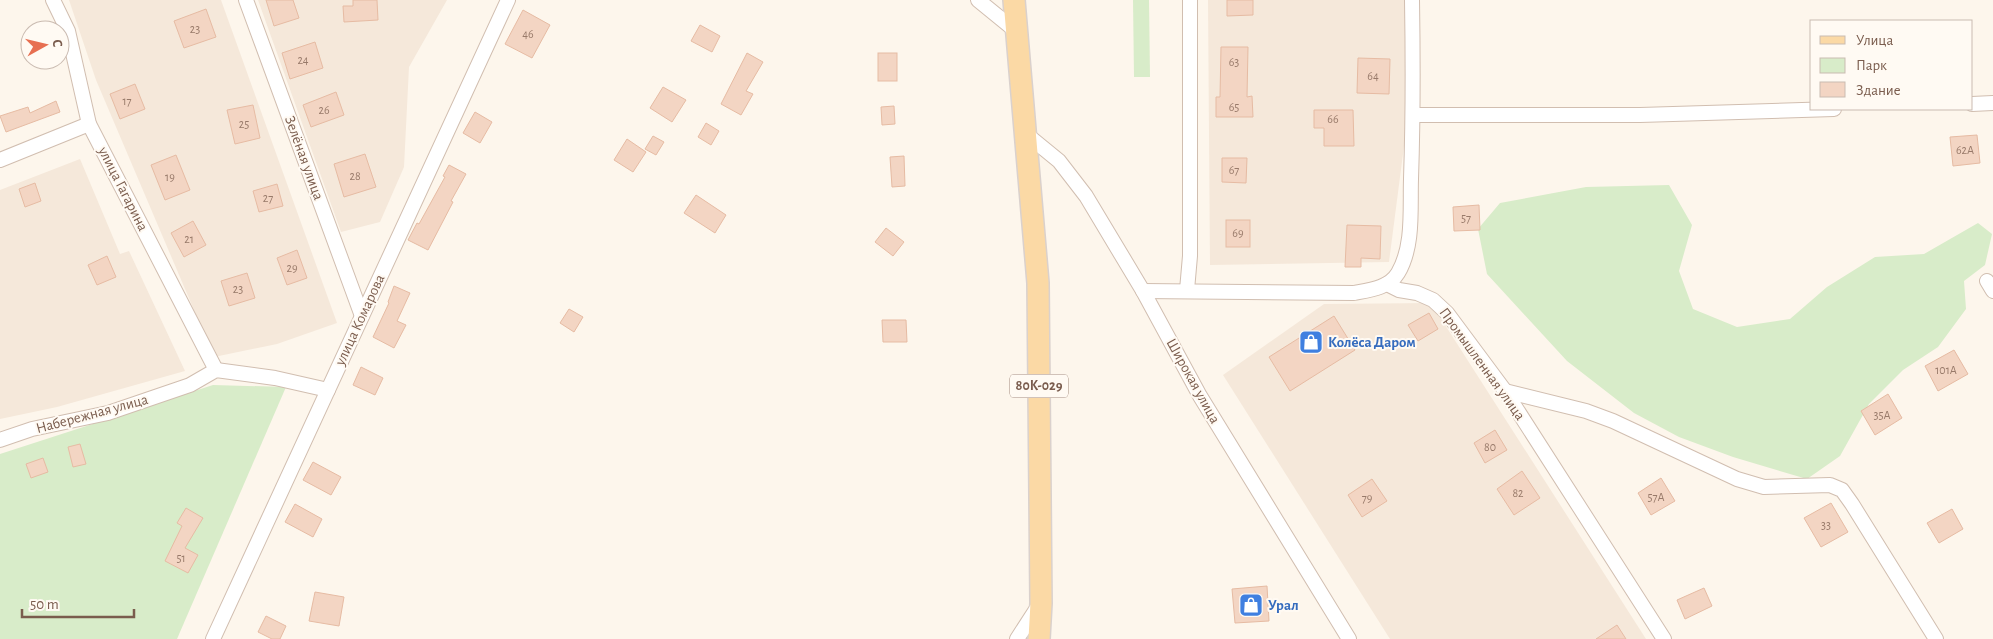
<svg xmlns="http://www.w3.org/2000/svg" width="1993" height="639" viewBox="0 0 1993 639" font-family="'Alegreya Sans',sans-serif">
	<rect width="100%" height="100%" fill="#fdf6ec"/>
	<g fill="#f5e8da">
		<polygon points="69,0 221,0 337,323 277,344 214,357 96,80"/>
		<polygon points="258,0 447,0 409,67 404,167 380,222 341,232"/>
		<polygon points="1208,0 1405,0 1407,123 1389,262 1210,265"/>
		<polygon points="80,159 120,254 129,251 185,371 57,407 0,419 0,190"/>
		<polygon points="1431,303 1646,639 1390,639 1223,375 1324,304"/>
	</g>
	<g fill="#d8ecc9">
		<polygon points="1133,0 1149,0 1150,77 1134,77"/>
		<polygon points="1669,185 1692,225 1679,271 1693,309 1737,327 1790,319 1827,287 1875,257 1924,254 1978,223 1992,234 1985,265 1964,281 1966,309 1938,347 1903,370 1869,404 1840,456 1807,479 1733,457 1679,437 1634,413 1567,361 1487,274 1478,229 1500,203 1586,187"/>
		<polygon points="213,385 286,387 177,639 0,639 0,454"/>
	</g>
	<g fill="#f3d5c3" stroke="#e6bba3">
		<polygon points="266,0 293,0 299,18 274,26"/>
		<polygon points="353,0 377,0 378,20 344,22 343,6 353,6"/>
		<polygon points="1227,0 1253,0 1253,15 1227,16"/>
		<polygon points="206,9 216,37 184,48 174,21"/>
		<polygon points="523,10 550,25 532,58 505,44"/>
		<polygon points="700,25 720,36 712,52 691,41"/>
		<polygon points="315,42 323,68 290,79 282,53"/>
		<polygon points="1221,47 1248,47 1247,97 1252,96 1253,117 1216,117 1216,97 1220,97"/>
		<polygon points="747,53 763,62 746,91 753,94 741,115 721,104"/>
		<rect x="878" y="53" width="19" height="28"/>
		<polygon points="1358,58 1390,59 1389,94 1357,93"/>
		<polygon points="135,84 145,109 120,119 110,94"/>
		<polygon points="663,87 686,100 672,122 650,108"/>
		<polygon points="336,92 344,115 311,127 303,105"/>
		<polygon points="56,101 60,112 6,132 0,116 28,107 30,113"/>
		<polygon points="253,105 260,138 235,144 227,110"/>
		<polygon points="894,106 895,124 882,125 881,107"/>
		<polygon points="1314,110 1353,110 1354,146 1324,146 1324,128 1314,128"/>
		<polygon points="475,112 492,122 480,143 463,133"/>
		<polygon points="706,123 719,131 711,145 698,137"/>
		<polygon points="1977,135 1980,163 1953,166 1950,137"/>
		<polygon points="653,136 664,142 656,155 645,149"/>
		<polygon points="627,139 646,152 633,172 614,160"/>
		<polygon points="365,154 376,187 344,197 334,164"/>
		<polygon points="176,155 190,190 165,200 151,165"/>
		<polygon points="904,156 905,186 892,187 890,157"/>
		<polygon points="1222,158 1247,158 1246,183 1222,182"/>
		<polygon points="449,165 466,174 451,201 453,202 428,250 408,240 417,223 419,224 445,177 443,176"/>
		<polygon points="35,183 41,201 25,207 19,189"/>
		<polygon points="277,184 283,206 259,212 253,191"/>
		<polygon points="696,195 726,215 715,233 684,213"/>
		<polygon points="1479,205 1480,230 1454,231 1453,207"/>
		<rect x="1226" y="220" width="24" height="27"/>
		<polygon points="193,221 206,245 184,257 171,233"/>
		<polygon points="1347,225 1381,226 1380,259 1361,258 1361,267 1345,267"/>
		<polygon points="886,228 904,242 893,256 875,242"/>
		<polygon points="297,250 307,278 287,285 277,258"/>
		<polygon points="107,256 116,277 97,285 88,265"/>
		<polygon points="247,273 255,298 229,306 221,281"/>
		<polygon points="394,286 410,293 397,321 406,325 394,348 373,337 389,303 388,302"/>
		<polygon points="569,309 583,317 574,332 560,323"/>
		<polygon points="1429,313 1438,329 1418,341 1408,325"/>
		<polygon points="1334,316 1355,350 1290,391 1269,357"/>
		<polygon points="882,320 906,320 907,342 883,342"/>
		<polygon points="1954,350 1968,374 1938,391 1925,366"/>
		<polygon points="361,367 383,378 375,395 353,385"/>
		<polygon points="1888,394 1902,418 1875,435 1861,411"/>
		<polygon points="1495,430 1507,450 1485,463 1474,443"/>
		<polygon points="80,444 86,464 73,467 68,447"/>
		<polygon points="43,458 48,472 31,478 26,464"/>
		<polygon points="313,462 341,477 331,495 303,480"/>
		<polygon points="1522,471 1540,498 1514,515 1497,489"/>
		<polygon points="1661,478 1675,501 1651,515 1638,493"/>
		<polygon points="1372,479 1387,501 1362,517 1348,495"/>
		<polygon points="1831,503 1848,532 1821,547 1804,518"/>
		<polygon points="295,504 322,519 313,537 285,522"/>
		<polygon points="186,508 203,518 185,548 198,555 188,573 165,561 182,526 177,523"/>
		<polygon points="1952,509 1963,529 1939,543 1927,523"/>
		<polygon points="1267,586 1269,621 1235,623 1232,589"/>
		<polygon points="1704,588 1712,606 1685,619 1677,600"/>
		<polygon points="315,592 344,597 339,626 309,621"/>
		<polygon points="266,616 286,626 280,639 272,639 258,632"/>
		<polygon points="1617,625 1626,639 1596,639"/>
	</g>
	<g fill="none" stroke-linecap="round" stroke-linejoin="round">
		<g stroke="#d1beb0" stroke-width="16">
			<g id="street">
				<polyline points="53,0 68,31 89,124 216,370"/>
				<polyline points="246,0 362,316"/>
				<polyline points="978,0 1016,31"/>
				<polyline points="1972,104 1993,103"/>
				<polyline points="1414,115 1640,115 1834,109"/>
				<polyline points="1026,134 1059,161 1086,196 1143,291 1200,396 1349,639"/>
				<polyline points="0,160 89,124"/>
				<polyline points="1987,281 1993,291"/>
				<polyline points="1387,284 1399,290 1417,293 1433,300 1447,313 1505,391 1664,639"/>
				<polyline points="1187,290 1190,256 1190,0"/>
				<path d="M1143 291 1354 293C1370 290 1389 288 1398 273 1414 246 1410 209 1411 179 1413 120 1413 60 1412 0"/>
				<polyline points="1505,391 1586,411 1613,421 1737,479 1764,487 1830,485 1842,490 1852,504 1936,639"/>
				<polyline points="0,440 32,429 108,413 190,385 216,370 275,378 328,390"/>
				<polyline points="213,639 508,0"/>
				<polyline points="1017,639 1039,605"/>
			</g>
		</g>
		<g stroke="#dad1cd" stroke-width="24">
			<polyline id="primary" points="1014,0 1038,283 1041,603 1039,639"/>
		</g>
		<use href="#street" stroke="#fff" stroke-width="14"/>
		<use href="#primary" stroke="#fbd9a5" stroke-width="21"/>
	</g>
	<defs>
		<g id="shop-square" transform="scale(1.25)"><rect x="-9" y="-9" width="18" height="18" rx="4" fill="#3f7fe0" stroke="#fffaf3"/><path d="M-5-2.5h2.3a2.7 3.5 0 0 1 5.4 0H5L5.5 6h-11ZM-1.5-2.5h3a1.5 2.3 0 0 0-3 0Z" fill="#fff"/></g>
	</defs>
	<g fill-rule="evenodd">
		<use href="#shop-square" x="1311" y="342"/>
		<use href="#shop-square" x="1251" y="605"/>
	</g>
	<g text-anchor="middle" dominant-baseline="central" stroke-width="4" stroke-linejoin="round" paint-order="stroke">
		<g font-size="12" fill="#987a6a">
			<text x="195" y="29">23</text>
			<text x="528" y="34">46</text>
			<text x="303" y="60">24</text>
			<text x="1234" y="62">63</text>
			<text x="1373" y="76">64</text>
			<text x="127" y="101">17</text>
			<text x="1234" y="107">65</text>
			<text x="324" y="110">26</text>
			<text x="1333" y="119">66</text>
			<text x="244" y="124">25</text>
			<text x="1965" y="150">62А</text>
			<text x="1234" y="170">67</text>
			<text x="355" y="176">28</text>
			<text x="170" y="177">19</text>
			<text x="268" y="198">27</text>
			<text x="1466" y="218">57</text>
			<text x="1238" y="233">69</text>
			<text x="189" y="239">21</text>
			<text x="292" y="268">29</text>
			<text x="238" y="289">23</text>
			<text x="1946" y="370">101А</text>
			<text x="1882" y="415">35А</text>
			<text x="1490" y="447">80</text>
			<text x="1518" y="493">82</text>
			<text x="1656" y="497">57А</text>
			<text x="1367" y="498">79</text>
			<text x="1826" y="525">33</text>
			<text x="181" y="558">51</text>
		</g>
		<rect fill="#fffaf3" stroke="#a28b7f" stroke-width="1" x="1010" y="374.5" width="58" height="23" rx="4"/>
		<g font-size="14" font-weight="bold" fill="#7a5c4d">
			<text x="1039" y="386">80К-029</text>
		</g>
		<g font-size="15" fill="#7a5c4d" stroke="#fffaf3">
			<text transform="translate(304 158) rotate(70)">Зелёная улица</text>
			<text transform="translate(123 189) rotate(63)">улица Гагарина</text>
			<text transform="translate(360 320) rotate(-65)">улица Комарова</text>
			<text transform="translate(1482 364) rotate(54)">Промышленная улица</text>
			<text transform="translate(1193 381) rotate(61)">Широкая улица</text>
			<text transform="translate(92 414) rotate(-15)">Набережная улица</text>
		</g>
		<g font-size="15" font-weight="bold" fill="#366cbe" stroke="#fffaf3" text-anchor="start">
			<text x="1328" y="342">Колёса Даром</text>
			<text x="1268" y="605">Урал</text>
		</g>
	</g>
	<rect x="1810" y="20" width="162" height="90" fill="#fffaf3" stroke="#cabbb1"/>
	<rect x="1820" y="36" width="25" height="8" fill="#fbd9a5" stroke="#cabbb1"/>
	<text x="1856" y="45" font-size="15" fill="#7a5c4d">Улица</text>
	<rect x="1820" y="58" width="25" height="15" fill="#d8ecc9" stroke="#cabbb1"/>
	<text x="1856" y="70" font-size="15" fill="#7a5c4d">Парк</text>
	<rect x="1820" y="82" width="25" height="15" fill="#f3d5c3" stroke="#cabbb1"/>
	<text x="1856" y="95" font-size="15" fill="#7a5c4d">Здание</text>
	<g transform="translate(45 45) rotate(82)"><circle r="24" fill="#fffaf3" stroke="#cabbb1"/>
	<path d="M0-4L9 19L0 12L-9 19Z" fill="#e76f51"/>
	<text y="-8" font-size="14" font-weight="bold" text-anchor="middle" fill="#7a5c4d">С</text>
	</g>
	<path d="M22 609v8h112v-8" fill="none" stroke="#7a5c4d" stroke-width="2.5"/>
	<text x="30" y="609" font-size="15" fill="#7a5c4d" stroke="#fffaf3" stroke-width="4" paint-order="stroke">50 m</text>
</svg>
